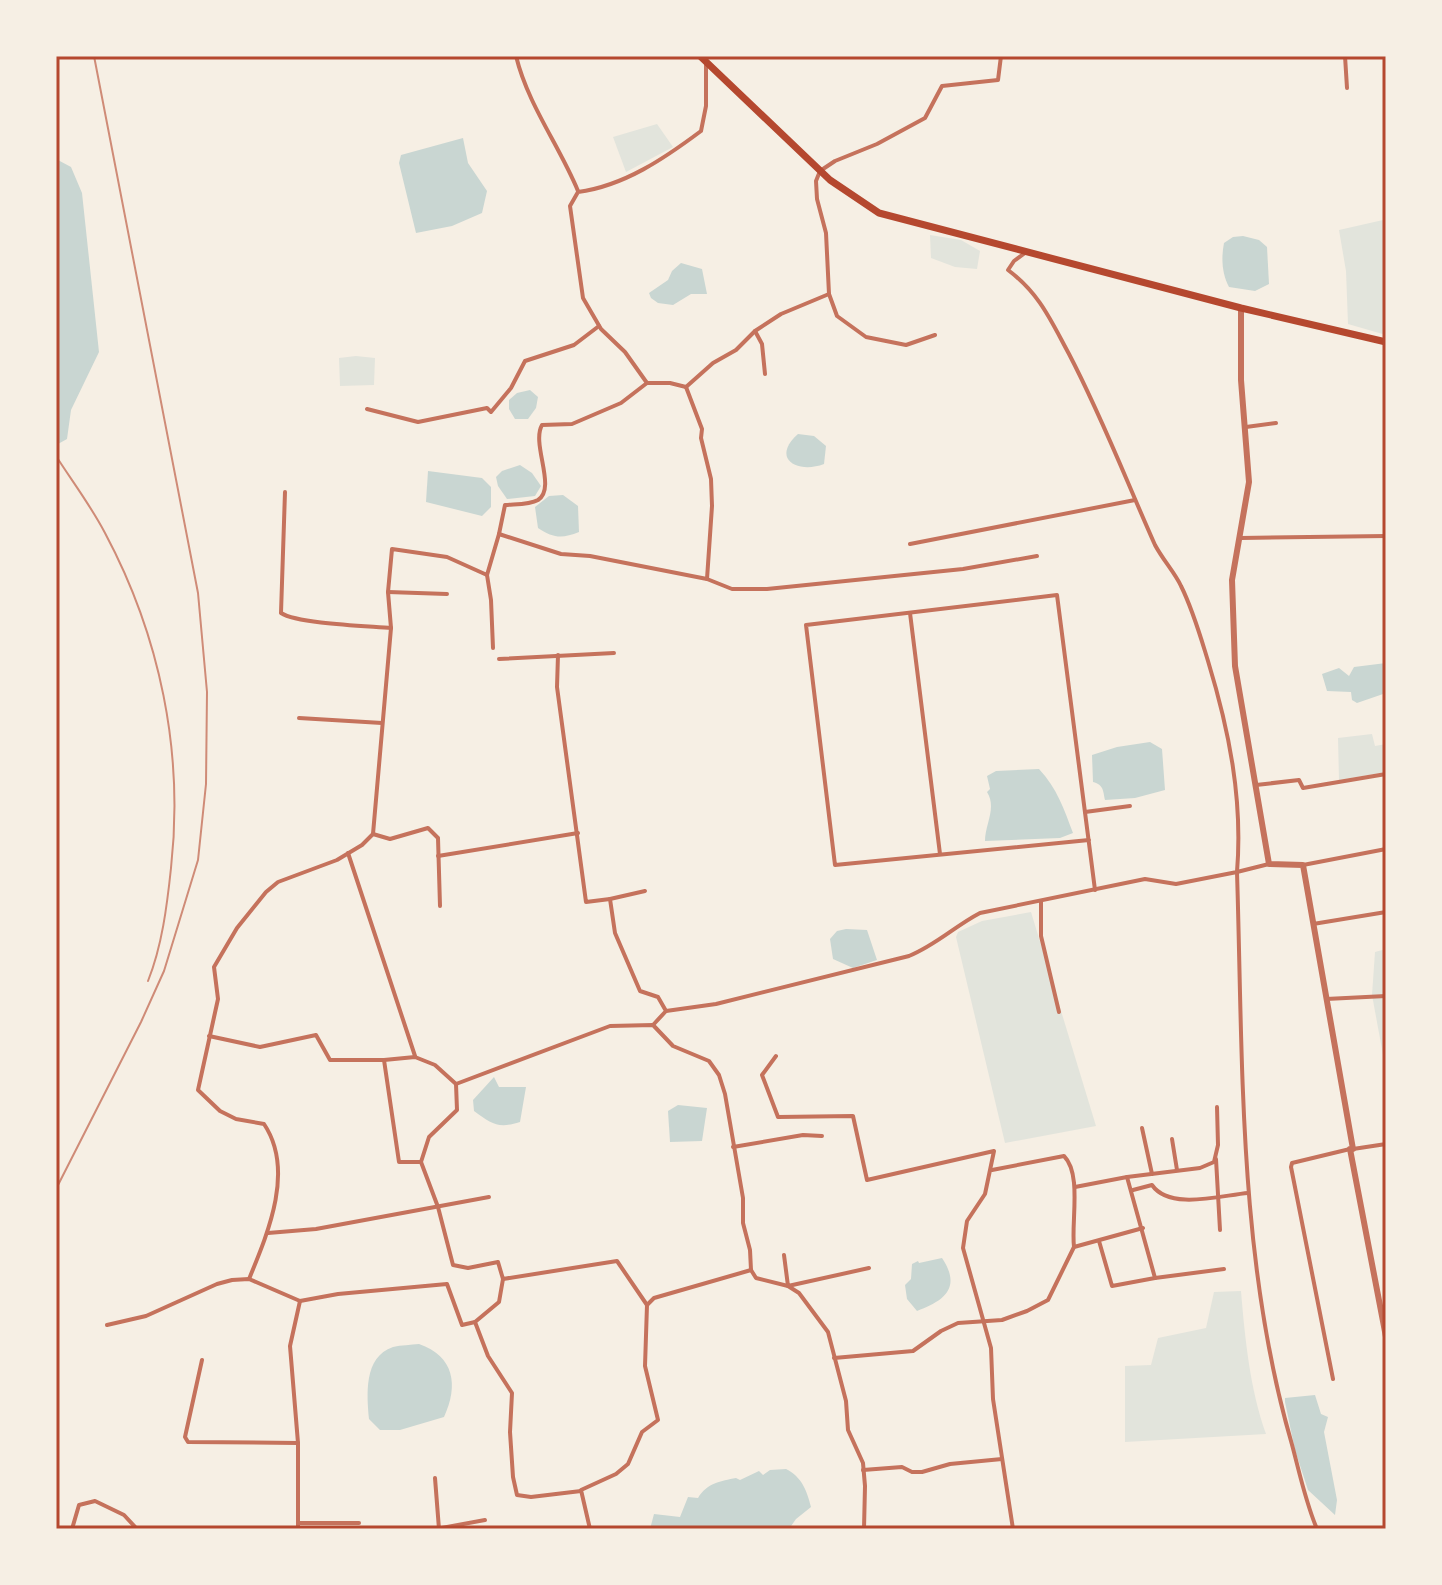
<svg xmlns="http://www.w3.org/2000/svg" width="1442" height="1585" viewBox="0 0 1442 1585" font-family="Commissioner,sans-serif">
	<rect width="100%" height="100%" fill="#f6efe4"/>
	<g fill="#e2e4dc">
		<polygon points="657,124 673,147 626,172 613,137"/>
		<polygon points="1383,220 1386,228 1386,335 1348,324 1346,271 1339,230"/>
		<polygon points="930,235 961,240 980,251 977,269 955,267 931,258"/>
		<polygon points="356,356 375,358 374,385 340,386 339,358"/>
		<polygon points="1372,734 1375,746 1386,744 1386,772 1339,780 1338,738"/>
		<polygon points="1031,912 1096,1126 1005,1143 956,937 958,932 982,921"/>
		<polygon points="1386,949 1386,1071 1372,995 1375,952"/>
		<path d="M1241 1291C1245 1339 1250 1389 1266 1434L1125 1442V1366L1151 1365 1158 1338 1206 1328 1214 1292Z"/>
	</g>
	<g fill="#c9d6d2">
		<polygon points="463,138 468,163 487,191 482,213 452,226 416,233 399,163 401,155"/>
		<polygon points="56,159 71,167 82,193 99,352 71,410 67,439 58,444"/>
		<path d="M1243 236 1259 240 1267 247 1269 284 1255 291 1229 287C1222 274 1221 258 1224 243L1233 237Z"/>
		<polygon points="681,263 702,269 707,294 691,294 673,305 658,303 651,298 649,293 668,280 672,271"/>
		<polygon points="530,390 538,397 536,408 528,419 515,419 509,409 509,400 517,393"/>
		<path d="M798 434 814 436 826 446 824 464C798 474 770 459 798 434Z"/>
		<polygon points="520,465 532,473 541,486 535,496 507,499 498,486 496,477 502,471"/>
		<polygon points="428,471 482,478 491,487 491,507 482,516 426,502"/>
		<path d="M563 495 578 506 579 532C562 539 553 538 538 528L535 507 549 496Z"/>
		<polygon points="1386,663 1386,693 1357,703 1352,700 1351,692 1327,691 1322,674 1339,668 1349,676 1354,667"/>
		<path d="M1150 742 1162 749 1165 790 1135 798 1105 800C1103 791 1104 785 1093 782L1092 755 1117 747Z"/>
		<path d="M1039 769C1057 788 1064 809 1073 833L1060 838 985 841C985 824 997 808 987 792L990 789 987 776 996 771Z"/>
		<polygon points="846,929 867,930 877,960 853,968 833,959 830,939 837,931"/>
		<path d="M494 1077 499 1087H526L520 1122C498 1129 492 1124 474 1111L473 1100Z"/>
		<polygon points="678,1105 707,1108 702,1141 670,1142 668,1111"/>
		<path d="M942 1258C962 1288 944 1301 917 1311L907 1299 905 1285 911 1279 912 1264 918 1261 919 1263Z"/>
		<path d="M419 1344C454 1356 459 1385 444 1417L400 1430H380L369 1419C367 1396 363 1357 393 1347 401 1345 411 1345 419 1344Z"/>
		<polygon points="1315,1395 1321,1414 1328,1417 1324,1432 1337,1500 1335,1515 1308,1490 1295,1450 1285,1402 1285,1398"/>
		<path d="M786 1469C802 1477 807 1491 811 1507L796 1519 789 1529H650L654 1514 680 1517 688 1497 698 1498C707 1483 721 1481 736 1478L740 1480 759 1471 763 1475 770 1470Z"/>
	</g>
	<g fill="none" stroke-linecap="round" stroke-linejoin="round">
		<g stroke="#c5725c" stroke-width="4">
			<path d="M516 56C528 105 559 145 578 191"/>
			<polyline points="1345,56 1347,88"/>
			<polyline points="755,331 762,344 765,374"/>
			<polyline points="935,335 906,345 866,337 837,316 829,294 826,233 817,199 816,181 820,171 835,161 877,144 925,118 942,86 998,80 1001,56"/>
			<path d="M647 383 625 352 601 329 583 298 570 206 578 192C624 186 665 158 701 131L706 106V56"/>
			<polyline points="686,387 702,429 701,438 711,479 712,506 707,579"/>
			<polyline points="686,387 713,363 736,350 755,331 781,314 829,294"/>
			<polyline points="367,409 418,422 487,408 491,412 511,388 525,361 574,345 599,326"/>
			<polyline points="1246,427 1276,423"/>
			<path d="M285 492 281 613C298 624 368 626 391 628"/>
			<path d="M499 534 505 505C515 504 529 505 538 500 557 488 531 444 542 425L572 424 621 403 647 383H670L686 387"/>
			<polyline points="1241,538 1386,536"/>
			<polyline points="910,544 1135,500"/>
			<polyline points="487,575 491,600 493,648"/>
			<polyline points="388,592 447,594"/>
			<polyline points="910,613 940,854"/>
			<polyline points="558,655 557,687 586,902 610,899 615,933 640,991 658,997 666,1011 653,1025"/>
			<polyline points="499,659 614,653"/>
			<polyline points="299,718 382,723"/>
			<polyline points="1256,785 1299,780 1303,788 1386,774"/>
			<polyline points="1085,812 1130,806"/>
			<polyline points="373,834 390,839 428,828 438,838 440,906"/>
			<polyline points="1089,840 835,865 806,625 1057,595 1095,890"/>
			<polyline points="348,853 415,1056"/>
			<polyline points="438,856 578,833"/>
			<path d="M1269 864 1237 872C1243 1062 1238 1257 1291 1441 1299 1470 1305 1501 1317 1529"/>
			<polyline points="1303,865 1386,849"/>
			<polyline points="610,899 645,891"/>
			<polyline points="1041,901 1041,936 1059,1012"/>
			<polyline points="1313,924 1386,912"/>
			<polyline points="1326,999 1386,996"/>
			<path d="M666 1011 716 1004 909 956C936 945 955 926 980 913L1145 879 1176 884 1237 872C1243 799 1229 730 1208 661 1200 635 1193 610 1181 586 1175 573 1163 560 1155 545 1126 480 1102 417 1069 354 1051 321 1040 294 1008 270L1014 261 1025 253"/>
			<polyline points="209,1036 260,1047 316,1035 330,1060 384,1060 415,1057 435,1065 456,1084 457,1110 429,1137 421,1162 438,1207 453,1265 468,1268 498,1262 503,1279 617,1261 647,1305"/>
			<polyline points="776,1056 762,1075 778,1117 853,1116 867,1180 994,1151 985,1194 967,1221 963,1248 991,1348 993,1399 1013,1529"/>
			<polyline points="384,1060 399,1162 421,1162"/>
			<polyline points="456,1084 610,1026 653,1025 673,1046 709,1061 719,1075 725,1094 743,1198 743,1223 750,1250 751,1270 756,1278 788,1286 799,1293 828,1332 846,1401 848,1430 863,1463 865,1486 864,1529"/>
			<polyline points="1142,1128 1152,1174"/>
			<polyline points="1172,1139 1177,1170"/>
			<polyline points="733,1147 803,1135 822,1136"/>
			<polyline points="1353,1149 1386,1144"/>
			<polyline points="1216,1159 1220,1230"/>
			<path d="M992 1170 1064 1156C1082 1174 1071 1222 1074 1247"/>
			<polyline points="1075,1187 1127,1177"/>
			<path d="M1133 1190 1152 1185C1170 1211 1222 1195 1248 1193"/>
			<polyline points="268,1233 316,1229 489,1197"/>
			<polyline points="1099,1241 1112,1286 1155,1278 1127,1177 1200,1168 1214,1162 1218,1145 1217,1107"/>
			<polyline points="784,1255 788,1286 869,1268"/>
			<polyline points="1155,1278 1224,1269"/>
			<path d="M249 1279C268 1233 295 1170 264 1124L236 1119 220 1111 198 1090 218 999 214 967 237 928 266 892 278 882 337 860 362 845 373 834 391 628 388 592 392 549 447 557 487 575 499 534 561 554 590 556 707 579 732 589H767L963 569 1037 556"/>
			<polyline points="503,1279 499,1302 475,1322 488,1356 512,1393 510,1432 513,1477 517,1495 531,1497 581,1491"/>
			<polyline points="107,1325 146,1316 217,1284 232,1280 249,1279 300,1301 338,1294 447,1284 462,1325 475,1322"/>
			<polyline points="834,1358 913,1351 941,1331 958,1323 1002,1320 1027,1311 1048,1300 1074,1247 1143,1228"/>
			<polyline points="202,1360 185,1437 188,1442 298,1443"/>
			<polyline points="1333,1379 1291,1167 1292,1163 1350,1149"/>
			<polyline points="863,1470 902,1467 912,1472 922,1472 950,1464 1002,1459"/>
			<polyline points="435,1478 439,1529"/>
			<polyline points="298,1523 359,1523"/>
			<polyline points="72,1529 79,1505 95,1501 124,1515 137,1529"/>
			<polyline points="298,1529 298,1443 290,1346 300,1301"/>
			<polyline points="436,1529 485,1520"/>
			<polyline points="590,1529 581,1490 616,1474 628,1464 642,1432 658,1420 645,1366 647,1305 654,1298 751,1270"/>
		</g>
		<polyline stroke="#c5725c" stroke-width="6" points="1241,308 1241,380 1249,482 1232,580 1235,666 1269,864 1303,865 1353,1149 1350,1149 1386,1337"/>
		<polyline stroke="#b5482f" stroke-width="7" points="700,56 830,180 879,213 1241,308 1386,342"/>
		<g stroke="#cf8b77" stroke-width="2">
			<path d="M56 456C72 481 91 506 105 533 160 636 184 752 171 868 167 906 162 946 148 981"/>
			<polyline points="56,1189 141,1022 164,971 198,860 206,784 207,692 198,593 94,56"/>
		</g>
	</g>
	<rect width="1442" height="1585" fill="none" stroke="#f6efe4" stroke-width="116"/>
	<rect x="58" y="58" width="1326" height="1469" fill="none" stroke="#b5482f" stroke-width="3"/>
</svg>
